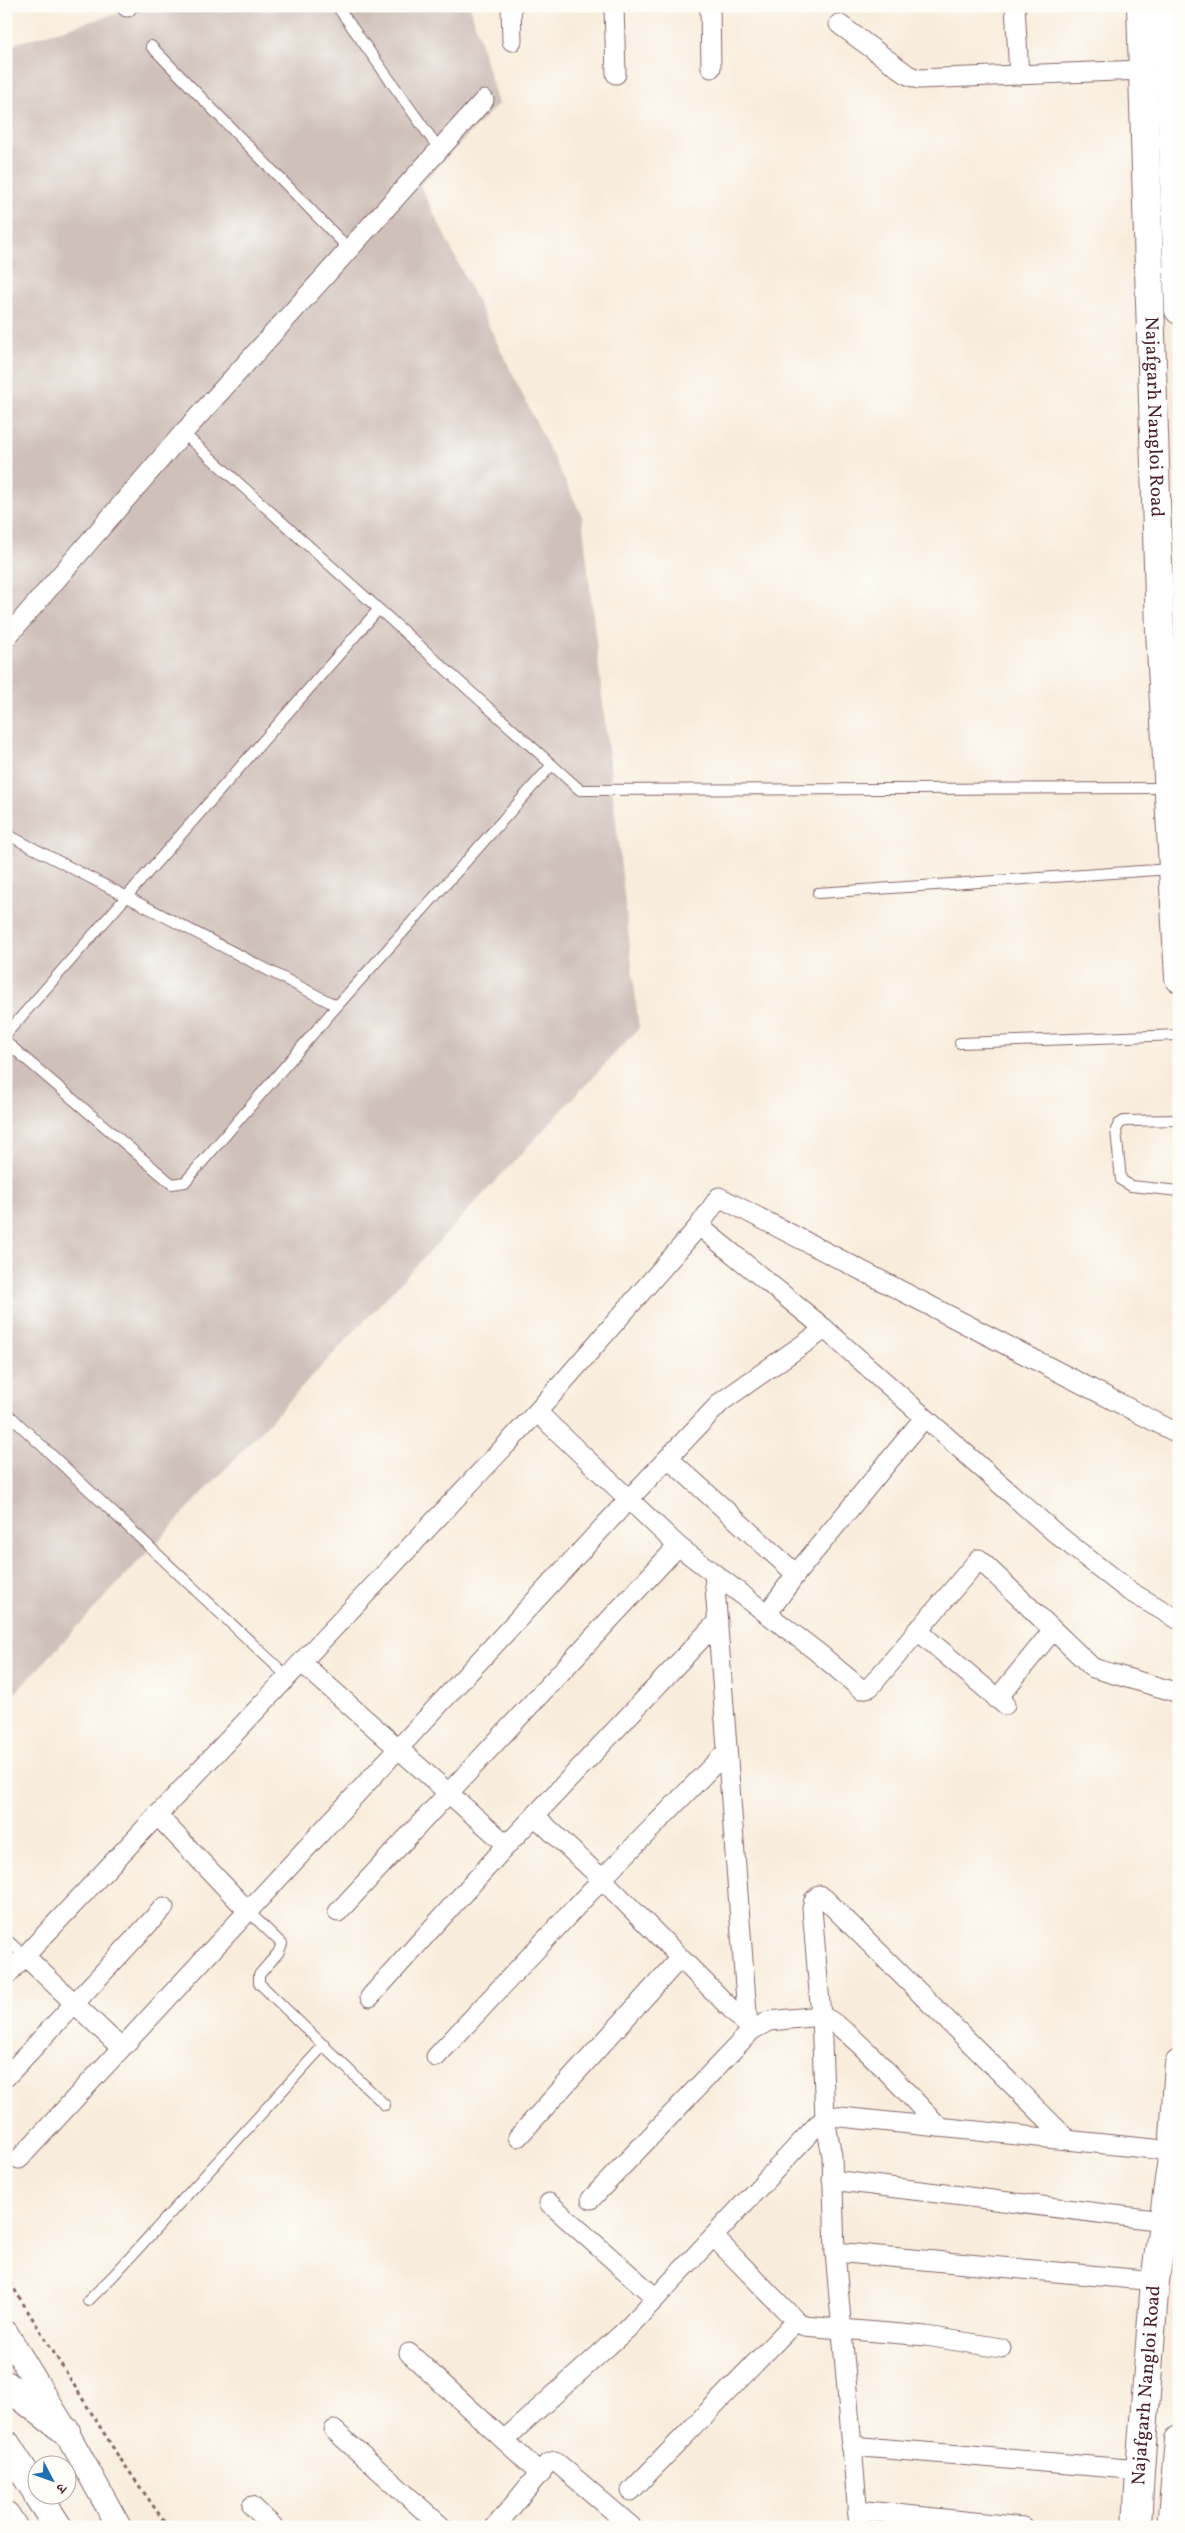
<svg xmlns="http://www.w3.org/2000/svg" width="1185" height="2533" viewBox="0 0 1185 2533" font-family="Vollkorn,'Noto Serif Devanagari',serif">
	<rect width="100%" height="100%" fill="#fdfcf7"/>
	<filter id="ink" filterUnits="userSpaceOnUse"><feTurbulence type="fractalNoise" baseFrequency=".02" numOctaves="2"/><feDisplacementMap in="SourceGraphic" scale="10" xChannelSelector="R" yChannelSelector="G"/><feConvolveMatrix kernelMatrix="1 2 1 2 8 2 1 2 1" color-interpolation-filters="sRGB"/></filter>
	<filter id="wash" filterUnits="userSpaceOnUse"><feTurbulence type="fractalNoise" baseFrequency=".0096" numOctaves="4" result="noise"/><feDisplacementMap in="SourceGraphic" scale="20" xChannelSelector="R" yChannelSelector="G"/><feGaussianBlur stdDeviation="1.12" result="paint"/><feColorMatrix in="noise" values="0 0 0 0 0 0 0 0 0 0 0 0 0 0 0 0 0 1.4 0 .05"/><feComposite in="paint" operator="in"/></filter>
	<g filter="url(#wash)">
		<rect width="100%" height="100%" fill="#f8eddc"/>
		<polygon fill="#cfc1ba" points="143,6 470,6 498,104 420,185 582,516 639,1028 6,1703 6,46"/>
	</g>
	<g filter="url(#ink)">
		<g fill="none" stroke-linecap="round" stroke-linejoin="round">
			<g stroke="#876769" stroke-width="12">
				<g id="service">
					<polyline points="337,6 439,149"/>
					<polyline points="151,46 349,249"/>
					<polyline points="183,433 580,790 1168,788"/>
					<polyline points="6,834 337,1006"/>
					<polyline points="818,893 1171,869"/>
					<polyline points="6,1034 378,610"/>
					<polyline points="6,1042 172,1184 185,1182 337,1006 551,766"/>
					<polyline points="960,1043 1179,1035"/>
					<polyline points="1179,1120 1124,1121 1119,1124 1116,1130 1121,1180 1131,1186 1179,1191"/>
					<polyline points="6,1412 288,1677"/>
					<polyline points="248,1911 282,1944 278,1953 259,1975 259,1983 385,2105"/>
					<polyline points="6,1939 26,1957"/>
					<polyline points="88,2301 113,2276 324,2045"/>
				</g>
			</g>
			<g stroke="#876769" stroke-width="21">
				<g id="minor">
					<polyline points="126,6 127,7"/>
					<polyline points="511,6 512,41"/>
					<polyline points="614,6 616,74"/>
					<polyline points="710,6 711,68"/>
					<polyline points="1015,6 1019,75"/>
					<polyline points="839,24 908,75 918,79 1142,70"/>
					<polyline points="6,638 183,433 484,100"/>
					<polyline points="699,1226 719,1197 1179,1434"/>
					<polyline points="537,1412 678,1546 816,1651 861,1689 870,1687 979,1559 1093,1668 1179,1693"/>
					<polyline points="668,1458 796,1574"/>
					<polyline points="714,1574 748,2027"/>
					<polyline points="767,1614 796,1574 924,1418"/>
					<polyline points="917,1630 1005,1705"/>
					<polyline points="302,1663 507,1845"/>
					<polyline points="997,1699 1053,1630"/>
					<polyline points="157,1815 248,1911"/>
					<polyline points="535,1816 602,1879 752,2030"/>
					<polyline points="338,1912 678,1546"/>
					<polyline points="26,1957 121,2048"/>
					<polyline points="6,1976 537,1412 699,1226 825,1329 1054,1532 1129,1591 1179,1620"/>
					<polyline points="370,1997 507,1845 718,1621"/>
					<polyline points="436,2057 602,1879 727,1751"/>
					<polyline points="6,2077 164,1907"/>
					<polyline points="518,2137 680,1958"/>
					<polyline points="19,2159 629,1499 721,1402 825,1329"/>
					<polyline points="832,2180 1163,2221"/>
					<path d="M591 2199 752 2030 769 2021 821 2016C846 2023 917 2104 939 2127"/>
					<polyline points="549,2203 656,2298"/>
					<polyline points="714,2237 796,2321 804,2326 926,2336 1001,2348"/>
					<polyline points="835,2252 1155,2281"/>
					<polyline points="409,2353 541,2474"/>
					<polyline points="334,2430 442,2527"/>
					<polyline points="504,2440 627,2329 818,2124 831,2116 1173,2151"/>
					<polyline points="851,2446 1140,2470"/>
					<polyline points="631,2491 796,2321"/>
					<polyline points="252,2506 274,2527"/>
					<polyline points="857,2510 1023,2527"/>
					<polyline points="495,2527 547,2464 555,2461 632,2527"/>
					<polyline points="859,2527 835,2252 832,2156 825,2119 821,2016 812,1908 814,1900 819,1895 825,1899 1068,2140"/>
				</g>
			</g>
			<g stroke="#876769" stroke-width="26">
				<polyline id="tertiary" points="6,2333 66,2431 119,2527"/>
			</g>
			<g stroke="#876769" stroke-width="30">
				<g id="primary">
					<path id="s1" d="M1141 6 1160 630 1179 978"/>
					<polyline points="1168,6 1179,310"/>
					<path id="s2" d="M1137 2527 1140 2470 1155 2281 1173 2151 1179 2064"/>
					<polyline points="1171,2527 1179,2440"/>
				</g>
			</g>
			<g stroke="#876769" stroke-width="30">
				<g id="trunk">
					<polyline points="6,2385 66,2431"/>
					<polyline points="6,2444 38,2494"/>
					<polyline points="38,2496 58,2527"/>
					<polyline points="6,2516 13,2527"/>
				</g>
			</g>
			<polyline stroke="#876769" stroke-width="3" stroke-dasharray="4 4" stroke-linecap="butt" points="6,2276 117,2454 168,2527"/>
			<use href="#service" stroke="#fff" stroke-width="10"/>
			<use href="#minor" stroke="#fff" stroke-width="19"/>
			<use href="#tertiary" stroke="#fff" stroke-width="24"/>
			<use href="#primary" stroke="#fff" stroke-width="28"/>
			<use href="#trunk" stroke="#fff" stroke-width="28"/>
		</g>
	</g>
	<g text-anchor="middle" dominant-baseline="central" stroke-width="4.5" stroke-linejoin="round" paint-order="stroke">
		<g font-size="19" fill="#4a1f2b" stroke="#fdfcf7">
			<text stroke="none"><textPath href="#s1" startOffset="411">Najafgarh Nangloi Road</textPath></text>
			<text stroke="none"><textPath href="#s2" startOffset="142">Najafgarh Nangloi Road</textPath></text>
		</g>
	</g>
	<rect width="1185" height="2533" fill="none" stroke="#fdfcf7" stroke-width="25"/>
	<g transform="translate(52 2480) rotate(131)"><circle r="24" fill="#fdfcf7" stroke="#b5a4a5"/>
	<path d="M0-4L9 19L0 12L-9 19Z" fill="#1f6fb2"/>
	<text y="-8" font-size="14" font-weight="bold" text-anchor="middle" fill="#4a1f2b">उ</text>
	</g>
</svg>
